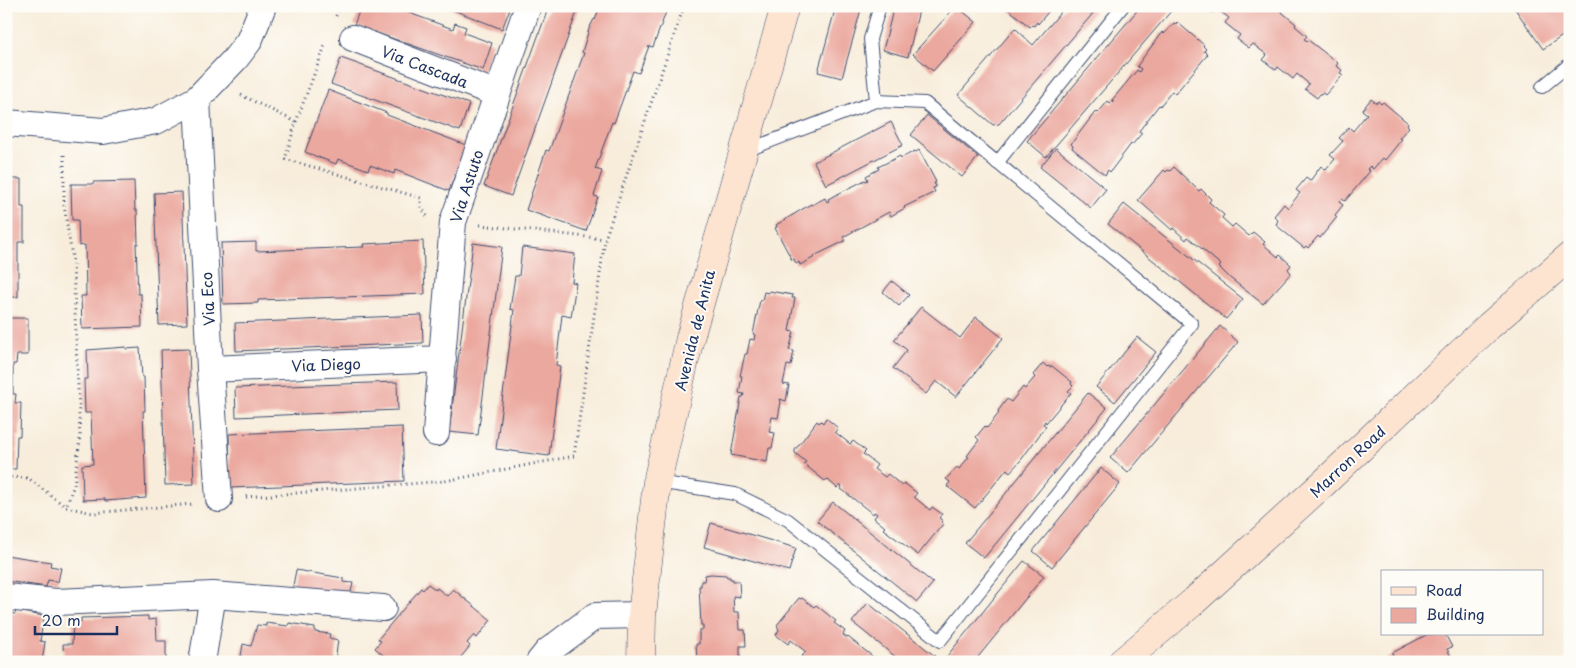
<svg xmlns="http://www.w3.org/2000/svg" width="1576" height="668" viewBox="0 0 1576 668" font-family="'Playpen Sans',sans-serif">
	<rect width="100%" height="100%" fill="#fdfcf7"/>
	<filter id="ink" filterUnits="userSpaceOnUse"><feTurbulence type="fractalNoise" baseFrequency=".02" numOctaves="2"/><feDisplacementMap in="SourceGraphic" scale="10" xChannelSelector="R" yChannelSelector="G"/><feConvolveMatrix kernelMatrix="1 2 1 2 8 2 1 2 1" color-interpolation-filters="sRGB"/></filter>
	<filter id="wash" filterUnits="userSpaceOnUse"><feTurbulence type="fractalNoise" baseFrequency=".0096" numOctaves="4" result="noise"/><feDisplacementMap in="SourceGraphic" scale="20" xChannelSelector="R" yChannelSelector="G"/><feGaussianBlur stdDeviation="1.12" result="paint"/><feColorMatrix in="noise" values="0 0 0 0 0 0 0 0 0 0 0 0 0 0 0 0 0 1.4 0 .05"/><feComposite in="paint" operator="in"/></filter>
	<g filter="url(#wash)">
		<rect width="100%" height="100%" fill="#f8eddb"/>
		<g id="blocks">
			<g fill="#eba89f">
				<polygon points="361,6 390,6 453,29 455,23 466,27 464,33 492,43 483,70 354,25"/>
				<polygon points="443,6 511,6 502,29"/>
				<polygon points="549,6 579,6 511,196 484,186"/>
				<polygon points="600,6 650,6 666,12 653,47 649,46 639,73 633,71 614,123 612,122 595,169 602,171 594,196 598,197 586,231 526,210 546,150 549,151 584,53 582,52 589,29 594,19 595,20"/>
				<polygon points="836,6 862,6 842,78 818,72"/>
				<polygon points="894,6 920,6 908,57 883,50"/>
				<polygon points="956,6 976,22 933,71 913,54"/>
				<polygon points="1010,6 1053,6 1038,24 1037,22 1034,26 1032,25 1030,27 1008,9"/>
				<polygon points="1066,6 1089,6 1095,11 999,124 993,125 958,95 1015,28 1033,45"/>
				<polygon points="1141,6 1168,6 1172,10 1046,157 1027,141"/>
				<polygon points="1204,6 1271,6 1276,10 1277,8 1296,24 1295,26 1307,36 1304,39 1307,41 1308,40 1338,63 1336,66 1342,70 1340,73 1343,75 1325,95 1323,93 1320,94 1317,98 1305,89 1309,84 1297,74 1293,79 1278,67 1276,70 1263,60 1267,55 1253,44 1249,48 1237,39 1240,35 1225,23 1229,18 1217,9 1213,13"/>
				<polygon points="1513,6 1570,6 1570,37 1567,33 1543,49"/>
				<polygon points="1177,22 1204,45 1203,46 1206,49 1204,51 1208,54 1175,94 1172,91 1160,106 1159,105 1139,131 1142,133 1132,145 1131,144 1110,172 1108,170 1105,175 1072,148 1073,146 1071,144 1096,111 1098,113 1108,101 1111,104 1114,101 1112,100 1137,70 1139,72 1141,69 1137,66 1162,32 1164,34 1174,23 1176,24"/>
				<polygon points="341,58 469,104 460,131 331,84"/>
				<polygon points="328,90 387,113 387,115 466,145 449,191 395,170 394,174 370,165 368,170 338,159 336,164 305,152"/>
				<polygon points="1371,99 1376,103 1378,101 1381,104 1383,102 1408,123 1407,125 1409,127 1399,138 1402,139 1385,160 1383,158 1373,169 1370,166 1367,169 1370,171 1345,201 1342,199 1339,202 1343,205 1335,215 1337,217 1320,238 1318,236 1308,248 1306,246 1304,248 1276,225 1278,220 1274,216 1284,204 1288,208 1300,193 1296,190 1306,178 1310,181 1321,166 1326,170 1335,159 1330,155 1343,141 1339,138 1349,127 1353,131 1367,114 1362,110"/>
				<polygon points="927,115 978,157 962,177 911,135"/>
				<polygon points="891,122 903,145 826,185 814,162"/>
				<polygon points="1056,148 1106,189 1091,208 1040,167"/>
				<polygon points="919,150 936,182 934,183 936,187 933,188 935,192 904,207 905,208 891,216 889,212 843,237 845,241 814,256 815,257 800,265 799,262 796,264 794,259 792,260 775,228 777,227 776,225 811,204 812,205 825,198 827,202 829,201 828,199 865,180 866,181 868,180 866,176 879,169 878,167 900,156 901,158 915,151 916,152"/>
				<polygon points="1174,167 1199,191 1201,189 1211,199 1209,202 1224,215 1222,218 1232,227 1235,224 1249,236 1253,232 1265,242 1263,244 1278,257 1280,255 1291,265 1288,269 1291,273 1263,304 1230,278 1219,267 1221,265 1188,237 1186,240 1173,228 1172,230 1138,200 1164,170 1166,172 1168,170 1170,171"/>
				<polygon points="6,179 21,179 21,207 24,207 24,242 18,242 18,297 6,297"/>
				<polygon points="134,181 135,210 137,210 138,244 136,244 138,294 141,294 142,327 82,329 81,296 86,296 85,245 79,246 78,220 72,220 71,184 93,184 93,182"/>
				<polygon points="182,192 187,324 159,325 154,193"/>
				<polygon points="1124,204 1243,299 1226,319 1108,224"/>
				<polygon points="423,241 425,294 258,300 258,303 223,304 221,243 256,242 256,251 364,247 363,244"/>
				<polygon points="473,243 502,247 478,435 449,432"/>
				<polygon points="522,247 575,254 572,282 576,283 571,317 562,315 556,365 560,366 549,456 496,449 514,310 510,309 515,276 519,276"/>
				<polygon points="892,281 909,295 899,306 883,292"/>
				<polygon points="769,291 793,295 792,298 795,298 789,331 794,332 789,350 794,351 791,366 787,365 783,384 789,385 786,401 780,399 781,402 778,418 772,417 769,432 775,433 772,448 769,448 767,462 731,455 741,397 743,397 744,394 739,393 742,376 740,376 745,354 747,354 750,339 754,340 755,335 753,334 760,300 762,300 764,292 769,293"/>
				<polygon points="921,307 960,338 976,317 1003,338 956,397 936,381 926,394 893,368 907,350 894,340"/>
				<polygon points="422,315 423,343 236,351 235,323"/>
				<polygon points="6,318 28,318 28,355 17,355 16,364 13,364 13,394 16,394 15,403 21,403 20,436 17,436 16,469 6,469"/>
				<polygon points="1220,326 1238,342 1128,473 1110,458"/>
				<polygon points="1137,337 1156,352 1115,402 1096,387"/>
				<polygon points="126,347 126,349 140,348 142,377 144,377 145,411 143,411 146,498 105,501 105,499 83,500 82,465 93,464 91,413 85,413 84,379 88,379 87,350"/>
				<polygon points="189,349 194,484 165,485 161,350"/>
				<polygon points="1043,363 1047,367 1048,366 1050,367 1052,366 1072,382 1071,384 1073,386 1068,391 1071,393 1046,423 1045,421 1043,424 1046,426 1021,460 1010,472 1007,469 975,508 947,486 950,482 946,479 957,467 959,469 969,457 967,456 979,440 976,437 985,426 987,428 999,413 998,411 1007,399 1011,402 1023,387 1025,389 1035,377 1033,375"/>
				<polygon points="397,382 398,410 236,417 235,388"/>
				<polygon points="1088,393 1107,408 984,558 965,543"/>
				<polygon points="826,418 838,428 835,432 850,444 853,441 866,451 863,454 877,465 874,469 885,477 888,474 902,486 904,483 917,493 914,497 930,510 932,507 942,514 939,518 943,521 941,522 943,524 918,555 883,529 885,527 874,518 877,514 874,512 873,514 841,489 842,487 840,485 837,488 827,479 825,481 804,464 806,462 795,453 795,450 817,421 819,423 821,421 823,423"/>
				<polygon points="402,427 404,481 230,488 229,434"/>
				<polygon points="1101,468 1120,484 1052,567 1033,551"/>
				<polygon points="833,502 933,583 917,602 817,521"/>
				<polygon points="711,523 796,548 789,571 704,547"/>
				<polygon points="6,555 51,562 50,566 61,568 58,582 48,580 46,587 6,581"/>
				<polygon points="1024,561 1044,576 974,662 944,662 943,661"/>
				<polygon points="296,570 343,578 343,582 353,583 350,597 291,596"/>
				<polygon points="711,574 726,575 727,577 730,577 730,579 733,579 733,581 739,581 740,597 733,596 734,612 739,612 740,630 745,630 746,646 740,646 740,662 697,662 696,644 699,644 699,630 703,630 703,625 701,625 699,586 701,586 701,581 704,581 705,575"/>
				<polygon points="428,584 436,590 437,588 447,596 453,589 491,620 477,638 474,635 467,643 470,646 457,662 391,662 375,648 381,641 378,639 421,588 423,590"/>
				<polygon points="799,598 801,599 802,598 814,607 816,605 836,621 834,623 845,631 843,635 847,638 848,637 877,660 876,662 809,662 802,656 806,652 791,640 788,644 776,635 779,630 777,625"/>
				<polygon points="868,603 935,656 931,662 902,662 852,622"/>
				<polygon points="16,611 44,616 40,641 45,642 42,662 6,662 6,613 15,614"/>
				<polygon points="148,616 148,620 156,619 157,641 166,641 166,662 64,662 63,644 72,644 73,622 81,622 81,618"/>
				<polygon points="266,623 288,626 289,623 308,626 308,627 315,628 315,632 330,634 329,638 338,640 335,662 240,662 243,644 251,646 257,625 266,626"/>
				<polygon points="1428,634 1445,634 1452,647 1447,649 1454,662 1381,662 1393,655 1392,653"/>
			</g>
		</g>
	</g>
	<g filter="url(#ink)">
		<use href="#blocks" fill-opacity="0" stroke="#3c4c71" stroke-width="1"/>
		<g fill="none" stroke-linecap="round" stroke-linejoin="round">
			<g stroke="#3c4c71" stroke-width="14">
				<g id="lane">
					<polyline points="1542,87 1570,64"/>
					<polyline points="876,101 870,39 880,6"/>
					<polyline points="997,163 1123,6"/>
					<polyline points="657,482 735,494 788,520 940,641 1192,324 925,103 876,101 745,151"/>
				</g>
			</g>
			<g stroke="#3c4c71" stroke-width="28">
				<g id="street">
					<polyline points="353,38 497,94"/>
					<polyline points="197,99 210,369 219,499"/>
					<polyline points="6,123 103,131 156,121 197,99 236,58 249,41 263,6"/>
					<polyline points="210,369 443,359"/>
					<polyline points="436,433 453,222 528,6"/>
					<polyline points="6,597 56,602 213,595 383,608"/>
					<polyline points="202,662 213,595"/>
					<polyline points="539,662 547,652 595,616 642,615"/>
				</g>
			</g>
			<g stroke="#3c4c71" stroke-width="29">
				<g id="secondary">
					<polyline points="641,662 642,615 657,482 690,338 785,6"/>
					<polyline points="1122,662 1192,603 1327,480 1489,326 1570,256"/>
				</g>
			</g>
			<g stroke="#3c4c71" stroke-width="3" stroke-dasharray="1 4" stroke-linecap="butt">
				<polyline points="336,16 340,6"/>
				<polyline points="241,95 296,122 285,159 421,198 421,207 427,216"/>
				<polyline points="296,122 326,43"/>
				<polyline points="64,155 64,205 73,263 80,438 74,485 66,507"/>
				<polyline points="480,225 605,239 684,6"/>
				<polyline points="6,477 28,478 66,507 93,513 193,504"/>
				<polyline points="246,497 445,481 574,456 605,239"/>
			</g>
			<use href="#lane" stroke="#fff" stroke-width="12"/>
			<use href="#street" stroke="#fff" stroke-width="26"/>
			<use href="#secondary" stroke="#fde4d1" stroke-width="28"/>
		</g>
	</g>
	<g text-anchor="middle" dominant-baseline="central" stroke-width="4" stroke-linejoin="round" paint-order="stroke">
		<g font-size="15" fill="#1b2f5e" stroke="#fdfcf7">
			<text transform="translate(425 66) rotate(21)">Via Cascada</text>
			<text transform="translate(466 186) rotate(-72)">Via Astuto</text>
			<text transform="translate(207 299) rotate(-93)">Via Eco</text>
			<text transform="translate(694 330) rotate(-76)">Avenida de Anita</text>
			<text transform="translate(326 364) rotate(-2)">Via Diego</text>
			<text transform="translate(1347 461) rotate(-43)">Marron Road</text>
		</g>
	</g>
	<rect width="1576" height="668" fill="none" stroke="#fdfcf7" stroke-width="25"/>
	<rect x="1381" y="570" width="162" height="65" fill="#fdfcf7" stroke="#a3aaba"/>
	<rect x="1391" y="587" width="25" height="8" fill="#fde4d1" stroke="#a3aaba"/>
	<text x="1426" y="596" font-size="15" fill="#1b2f5e">Road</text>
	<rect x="1391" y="608" width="25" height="15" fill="#eba89f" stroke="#a3aaba"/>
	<text x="1426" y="620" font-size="15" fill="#1b2f5e">Building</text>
	<path d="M35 626v8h82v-8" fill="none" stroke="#1b2f5e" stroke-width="2.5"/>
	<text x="42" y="626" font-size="15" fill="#1b2f5e" stroke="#fdfcf7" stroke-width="4" paint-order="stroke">20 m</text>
</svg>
